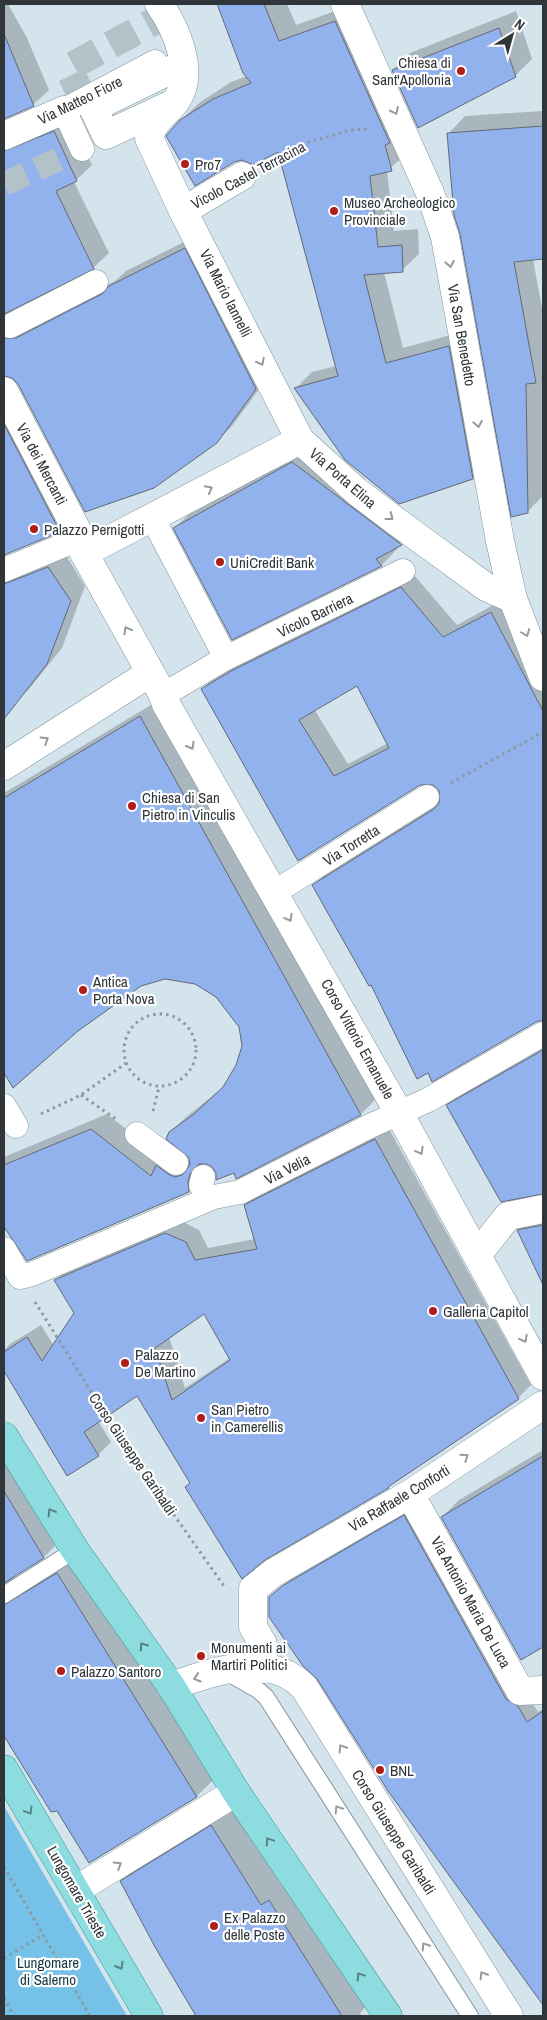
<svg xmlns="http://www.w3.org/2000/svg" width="547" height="2020" viewBox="0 0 547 2020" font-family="'Archivo Narrow',sans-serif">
	<rect width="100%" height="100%" fill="#d4e4ed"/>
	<polygon fill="#75c1e7" points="4,1806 127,2016 4,2016"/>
	<g fill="#0003" fill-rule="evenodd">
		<polygon points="4,4 8,4 27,38 49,90 33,105 4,119"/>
		<polygon points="218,4 287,4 296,25 352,5 407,153 387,171 394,231 418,229 419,254 402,270 384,272 403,348 465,331 489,461 472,478 296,388 312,372 336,366 279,150 181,120 199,103 231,82 247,76"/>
		<polygon points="516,11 532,59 515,76 393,70 410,53"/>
		<polygon points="543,111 543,258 533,259 543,314 543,496 527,512 449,133 465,116"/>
		<polygon points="69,117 92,165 74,182 109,253 93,268 11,309 13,317 33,323 115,281 126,271 200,234 271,373 232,426 216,442 19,383 13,377 4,374 4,122"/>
		<polygon points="4,377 75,516 59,531 5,553 6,559 64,552 85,586 62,648 29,689 4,712"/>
		<polygon points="310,445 418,527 397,546 398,548 382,565 232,638 175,528 192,511"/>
		<path d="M414 575 457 625 504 599 543 673V1019L428 1072 371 983 314 885 327 872 440 801V790L433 783 419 784 299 859 202 689 216 676 247 657ZM358 684 388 743 348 764 314 709Z"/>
		<polygon points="156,702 376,1099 361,1114 237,1177 235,1171 217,1172 213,1166 203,1162 204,1175 189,1191 4,1228 4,1157 107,1114 164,1159 172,1151 190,1162 190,1156 170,1132 186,1117 226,1085 238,1065 243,1046 240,1026 217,996 195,983 165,977 140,985 77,1030 13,1086 4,1070 4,793"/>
		<polygon points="543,1045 543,1193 448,1106 461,1092"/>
		<path d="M388 1127 531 1385 518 1398 388 1487 264 1558 191 1482 137 1394 98 1421 111 1442 98 1455 68 1474 4 1368V1350L10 1344 41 1325 54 1346 76 1313 56 1280 69 1267 179 1220 199 1230 208 1248 255 1239 245 1205 259 1192ZM205 1313 230 1358 185 1388 169 1337Z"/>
		<polygon points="543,1214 543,1282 518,1231 531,1218"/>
		<polygon points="4,1438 64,1537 44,1557 14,1576 15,1580 77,1554 217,1776 197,1796 90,1862 57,1810 52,1811 4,1734"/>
		<polygon points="543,1450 543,1645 521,1658 442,1517 459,1500"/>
		<polygon points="415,1506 538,1712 543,1709 543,1996 540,1998 270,1597 294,1576"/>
		<polygon points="232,1806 282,1886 289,1881 367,2005 360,2013 362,2016 197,2016 156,1947 122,1881 142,1862"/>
	</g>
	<g fill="#92b2ee" stroke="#626976" fill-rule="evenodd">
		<polygon points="217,4 264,4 279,41 335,21 390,143 385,145 392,171 370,176 378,247 402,245 403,272 364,275 386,363 449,346 473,479 399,504 345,460 294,388 338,376 278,152 253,165 242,160 234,162 195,186 166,136 180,120 213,99 251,83 243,73"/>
		<polygon points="499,28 516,77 418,128 392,70"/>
		<polygon points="4,34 34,106 4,119"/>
		<polygon points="543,126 543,259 514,262 536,383 526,384 528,513 511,517 460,234 454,215 447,133"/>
		<polygon points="54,131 77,181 56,191 94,269 4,314 4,151"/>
		<polygon points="185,248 256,389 217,443 154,488 85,512 18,384 12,378 4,376 4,338 16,338 102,294 109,286"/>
		<polygon points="4,424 60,532 4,555"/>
		<polygon points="292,462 402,545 376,559 382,566 232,640 173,528"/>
		<polygon points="48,567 71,601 47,664 4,719 4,584"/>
		<path d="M401 587 443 637 491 612 543 711V1020L536 1022 432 1082 428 1073 417 1079 371 985 369 986 312 885 434 809 439 803V790L433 785H420L298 861 201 689 233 670ZM357 686 389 748 334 776 299 720Z"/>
		<polygon points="140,716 361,1115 236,1179 234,1173 216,1180 216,1173 212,1167 206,1164 199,1164 190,1174 188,1182 189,1192 27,1261 4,1227 4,1165 91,1129 151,1176 156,1165 168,1174 175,1177 182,1175 190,1165 189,1158 166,1139 169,1132 194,1114 223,1087 236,1065 242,1046 239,1027 216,997 195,984 165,979 141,986 78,1031 13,1088 4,1073 4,798"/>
		<polygon points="543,1050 543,1194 501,1202 446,1105"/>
		<path d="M375 1139 519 1399 388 1487 389 1488 265 1560 242 1579 185 1487 190 1483 137 1396 84 1432 99 1456 67 1476 4 1371V1352L27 1337 42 1361 74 1313 54 1280 165 1233 186 1242 195 1260 257 1249 244 1205ZM204 1314 230 1360 172 1400 155 1348Z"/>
		<polygon points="543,1225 543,1285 517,1230"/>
		<polygon points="543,1456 543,1647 521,1660 441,1517"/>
		<polygon points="4,1491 44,1558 4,1583"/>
		<polygon points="404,1515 506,1699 518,1706 527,1722 543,1711 543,2005 388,1791 317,1679 303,1666 269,1617 269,1597 282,1586"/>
		<polygon points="57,1573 197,1797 89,1863 57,1811 51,1812 4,1736 4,1605"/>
		<polygon points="211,1825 261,1905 269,1900 342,2016 196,2016 155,1947 120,1881"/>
	</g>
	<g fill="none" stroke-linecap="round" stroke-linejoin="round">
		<polyline stroke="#b3c1c9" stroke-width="24" stroke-dasharray="24 12" stroke-linecap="butt" points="4,184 66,156"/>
		<polyline stroke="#b3c1c9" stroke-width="28" stroke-dasharray="28 14" stroke-linecap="butt" points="84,100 68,68 166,15"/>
		<g stroke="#84939c" stroke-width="18">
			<g id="service">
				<polyline points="4,1595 75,1550"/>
				<polyline points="223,1670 258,1690 266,1697 470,2016"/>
			</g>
		</g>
		<g stroke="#84939c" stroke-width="25">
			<g id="pedestrian">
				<polyline points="82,149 64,110 155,62"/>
				<polyline points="10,326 96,282"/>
				<polyline points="153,519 226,658 163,695"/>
				<polyline points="4,570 81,538"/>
				<polyline points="226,658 403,571"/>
				<polyline points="275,892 427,797"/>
				<polyline points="4,1106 16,1126"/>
				<polyline points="137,1134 176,1163"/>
				<polyline points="201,1185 203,1177"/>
				<polyline points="4,1249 20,1277 32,1274 214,1197 240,1192 370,1126 428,1100 543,1034"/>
			</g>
		</g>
		<g stroke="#84939c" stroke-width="29">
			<g id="minor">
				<path d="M159 4C176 28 196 73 176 101 167 113 151 123 149 138L183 211 300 440 356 491 397 522 486 587 513 599"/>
				<polyline points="345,4 430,193 445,237 500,541 513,599 543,677"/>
				<polyline points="168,106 106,135 93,108 183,64"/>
				<polyline points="4,136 64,110"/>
				<polyline points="183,211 242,176"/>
				<polyline points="4,391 81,538 84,553 163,695 166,704 399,1113 543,1376"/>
				<polyline points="84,553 300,440"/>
				<polyline points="4,766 150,673"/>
				<polyline points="478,1254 508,1216 543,1209"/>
				<polyline points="410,1494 520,1691 543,1690"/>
				<polyline points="264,1669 263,1644 253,1627 253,1589 273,1573 410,1494 543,1405"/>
				<path d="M171 1686C215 1672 267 1650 304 1687L509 2016"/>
				<polyline points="76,1890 236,1792"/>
			</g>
		</g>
		<g stroke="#3b9399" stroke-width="29">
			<g id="primary">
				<polyline points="4,1436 75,1550 171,1686 236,1792 388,2016"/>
				<polyline points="4,1769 149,2016"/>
			</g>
		</g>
		<g stroke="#8c989f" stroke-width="3" stroke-dasharray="2.5 4" stroke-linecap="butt">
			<polyline points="267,163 299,145 351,130 368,129"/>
			<polyline points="451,783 543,732"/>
			<circle cx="160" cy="1050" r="36"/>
			<polyline points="81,1095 116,1119"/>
			<polyline points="153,1111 159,1087"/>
			<polyline points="41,1114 81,1095 126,1063"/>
			<polyline points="35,1302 122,1441 224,1586"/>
			<polyline points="4,1867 90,2016"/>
			<polyline points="4,1958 43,1935"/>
			<polyline points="4,1998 14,2016"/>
		</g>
		<use href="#service" stroke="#fff" stroke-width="16"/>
		<use href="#pedestrian" stroke="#fff" stroke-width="24"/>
		<use href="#minor" stroke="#fff" stroke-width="28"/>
		<use href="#primary" stroke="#8ddde0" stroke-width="28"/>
	</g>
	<defs><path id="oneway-chevron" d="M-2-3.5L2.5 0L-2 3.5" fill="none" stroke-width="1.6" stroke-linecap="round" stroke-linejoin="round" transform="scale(1.25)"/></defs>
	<g stroke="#979a9c">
		<use href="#oneway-chevron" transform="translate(395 111) rotate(65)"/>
		<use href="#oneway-chevron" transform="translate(450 264) rotate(80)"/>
		<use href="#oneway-chevron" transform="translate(261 362) rotate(63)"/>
		<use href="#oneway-chevron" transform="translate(478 424) rotate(80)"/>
		<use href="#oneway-chevron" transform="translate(209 489) rotate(-28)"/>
		<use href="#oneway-chevron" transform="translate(390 517) rotate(37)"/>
		<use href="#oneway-chevron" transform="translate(127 630) rotate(-119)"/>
		<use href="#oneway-chevron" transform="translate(526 633) rotate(69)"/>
		<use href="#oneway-chevron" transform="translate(45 740) rotate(-32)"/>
		<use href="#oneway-chevron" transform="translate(191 746) rotate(60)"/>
		<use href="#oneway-chevron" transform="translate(289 918) rotate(61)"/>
		<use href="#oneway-chevron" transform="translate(420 1151) rotate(61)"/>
		<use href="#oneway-chevron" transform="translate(524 1339) rotate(62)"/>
		<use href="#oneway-chevron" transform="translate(465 1457) rotate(-34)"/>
		<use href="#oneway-chevron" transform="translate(197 1678) rotate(163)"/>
		<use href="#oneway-chevron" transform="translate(342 1748) rotate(-122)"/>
		<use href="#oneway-chevron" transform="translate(338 1809) rotate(-123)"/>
		<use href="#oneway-chevron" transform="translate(118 1865) rotate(-32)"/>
		<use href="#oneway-chevron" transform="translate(425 1946) rotate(-123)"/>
		<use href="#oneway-chevron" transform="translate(483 1975) rotate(-122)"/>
	</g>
	<g stroke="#598184">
		<use href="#oneway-chevron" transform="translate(51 1512) rotate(-122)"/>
		<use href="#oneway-chevron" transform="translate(143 1646) rotate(-125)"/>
		<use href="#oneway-chevron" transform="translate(29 1811) rotate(59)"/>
		<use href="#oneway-chevron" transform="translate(269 1841) rotate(-124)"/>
		<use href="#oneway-chevron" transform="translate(120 1966) rotate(60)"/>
		<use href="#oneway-chevron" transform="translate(360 1976) rotate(-124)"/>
	</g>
	<g fill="#af1e1a" stroke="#fff" stroke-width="2">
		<circle cx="461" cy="71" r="5"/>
		<circle cx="185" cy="164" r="5"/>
		<circle cx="334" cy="211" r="5"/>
		<circle cx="34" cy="529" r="5"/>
		<circle cx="220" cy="562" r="5"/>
		<circle cx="132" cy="806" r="5"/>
		<circle cx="83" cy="990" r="5"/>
		<circle cx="433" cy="1311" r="5"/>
		<circle cx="125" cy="1363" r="5"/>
		<circle cx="201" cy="1418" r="5"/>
		<circle cx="201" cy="1656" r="5"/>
		<circle cx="61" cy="1671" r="5"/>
		<circle cx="380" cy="1770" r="5"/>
		<circle cx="214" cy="1926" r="5"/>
	</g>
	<g text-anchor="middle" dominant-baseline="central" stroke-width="4.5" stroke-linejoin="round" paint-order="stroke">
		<g font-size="15" fill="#2f3539" stroke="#fff" text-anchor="start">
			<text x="451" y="62" text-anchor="end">Chiesa di<tspan x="451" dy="17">Sant'Apollonia</tspan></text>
			<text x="195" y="164">Pro7</text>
			<text x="344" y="202">Museo Archeologico<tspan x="344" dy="17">Provinciale</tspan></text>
			<text x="44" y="529">Palazzo Pernigotti</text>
			<text x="230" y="562">UniCredit Bank</text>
			<text x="142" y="797">Chiesa di San<tspan x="142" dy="17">Pietro in Vinculis</tspan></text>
			<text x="93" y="981">Antica<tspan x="93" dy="17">Porta Nova</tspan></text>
			<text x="443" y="1311">Galleria Capitol</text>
			<text x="135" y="1354">Palazzo<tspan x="135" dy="17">De Martino</tspan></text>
			<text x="211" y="1409">San Pietro<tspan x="211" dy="17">in Camerellis</tspan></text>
			<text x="211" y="1647">Monumenti ai<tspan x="211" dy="17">Martiri Politici</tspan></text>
			<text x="71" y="1671">Palazzo Santoro</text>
			<text x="390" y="1770">BNL</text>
			<text x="224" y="1917">Ex Palazzo<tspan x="224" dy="17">delle Poste</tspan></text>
		</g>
		<g font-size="15" fill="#2f3539" stroke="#fff">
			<text transform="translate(80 100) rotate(-26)">Via Matteo Fiore</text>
			<text transform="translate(248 175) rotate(-28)">Vicolo Castel Terracina</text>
			<text transform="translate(226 293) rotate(63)">Via Mario Iannelli</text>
			<text transform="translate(462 335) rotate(80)">Via San Benedetto</text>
			<text transform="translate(42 464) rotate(62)">Via dei Mercanti</text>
			<text transform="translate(343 478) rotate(41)">Via Porta Elina</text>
			<text transform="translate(315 615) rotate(-26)">Vicolo Barriera</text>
			<text transform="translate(351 845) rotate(-32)">Via Torretta</text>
			<text transform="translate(358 1039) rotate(61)">Corso Vittorio Emanuele</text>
			<text transform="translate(287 1169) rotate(-27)">Via Velia</text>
			<text transform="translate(133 1454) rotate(56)">Corso Giuseppe Garibaldi</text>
			<text transform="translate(399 1498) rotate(-31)">Via Raffaele Conforti</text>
			<text transform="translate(471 1602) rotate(61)">Via Antonio Maria De Luca</text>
			<text transform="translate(394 1832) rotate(58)">Corso Giuseppe Garibaldi</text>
			<text transform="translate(77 1892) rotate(60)">Lungomare Trieste</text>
		</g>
		<g font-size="15" fill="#133747" stroke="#fff">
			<text x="48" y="1962">Lungomare<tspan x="48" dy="17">di Salerno</tspan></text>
		</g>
	</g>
	<rect width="547" height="2020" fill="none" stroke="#2f3539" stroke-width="10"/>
	<g transform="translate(512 35) rotate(37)" stroke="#ffffff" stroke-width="4" paint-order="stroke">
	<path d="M0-4L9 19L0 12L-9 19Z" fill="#2f3539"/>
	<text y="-8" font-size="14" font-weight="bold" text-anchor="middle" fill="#2f3539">N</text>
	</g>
</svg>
